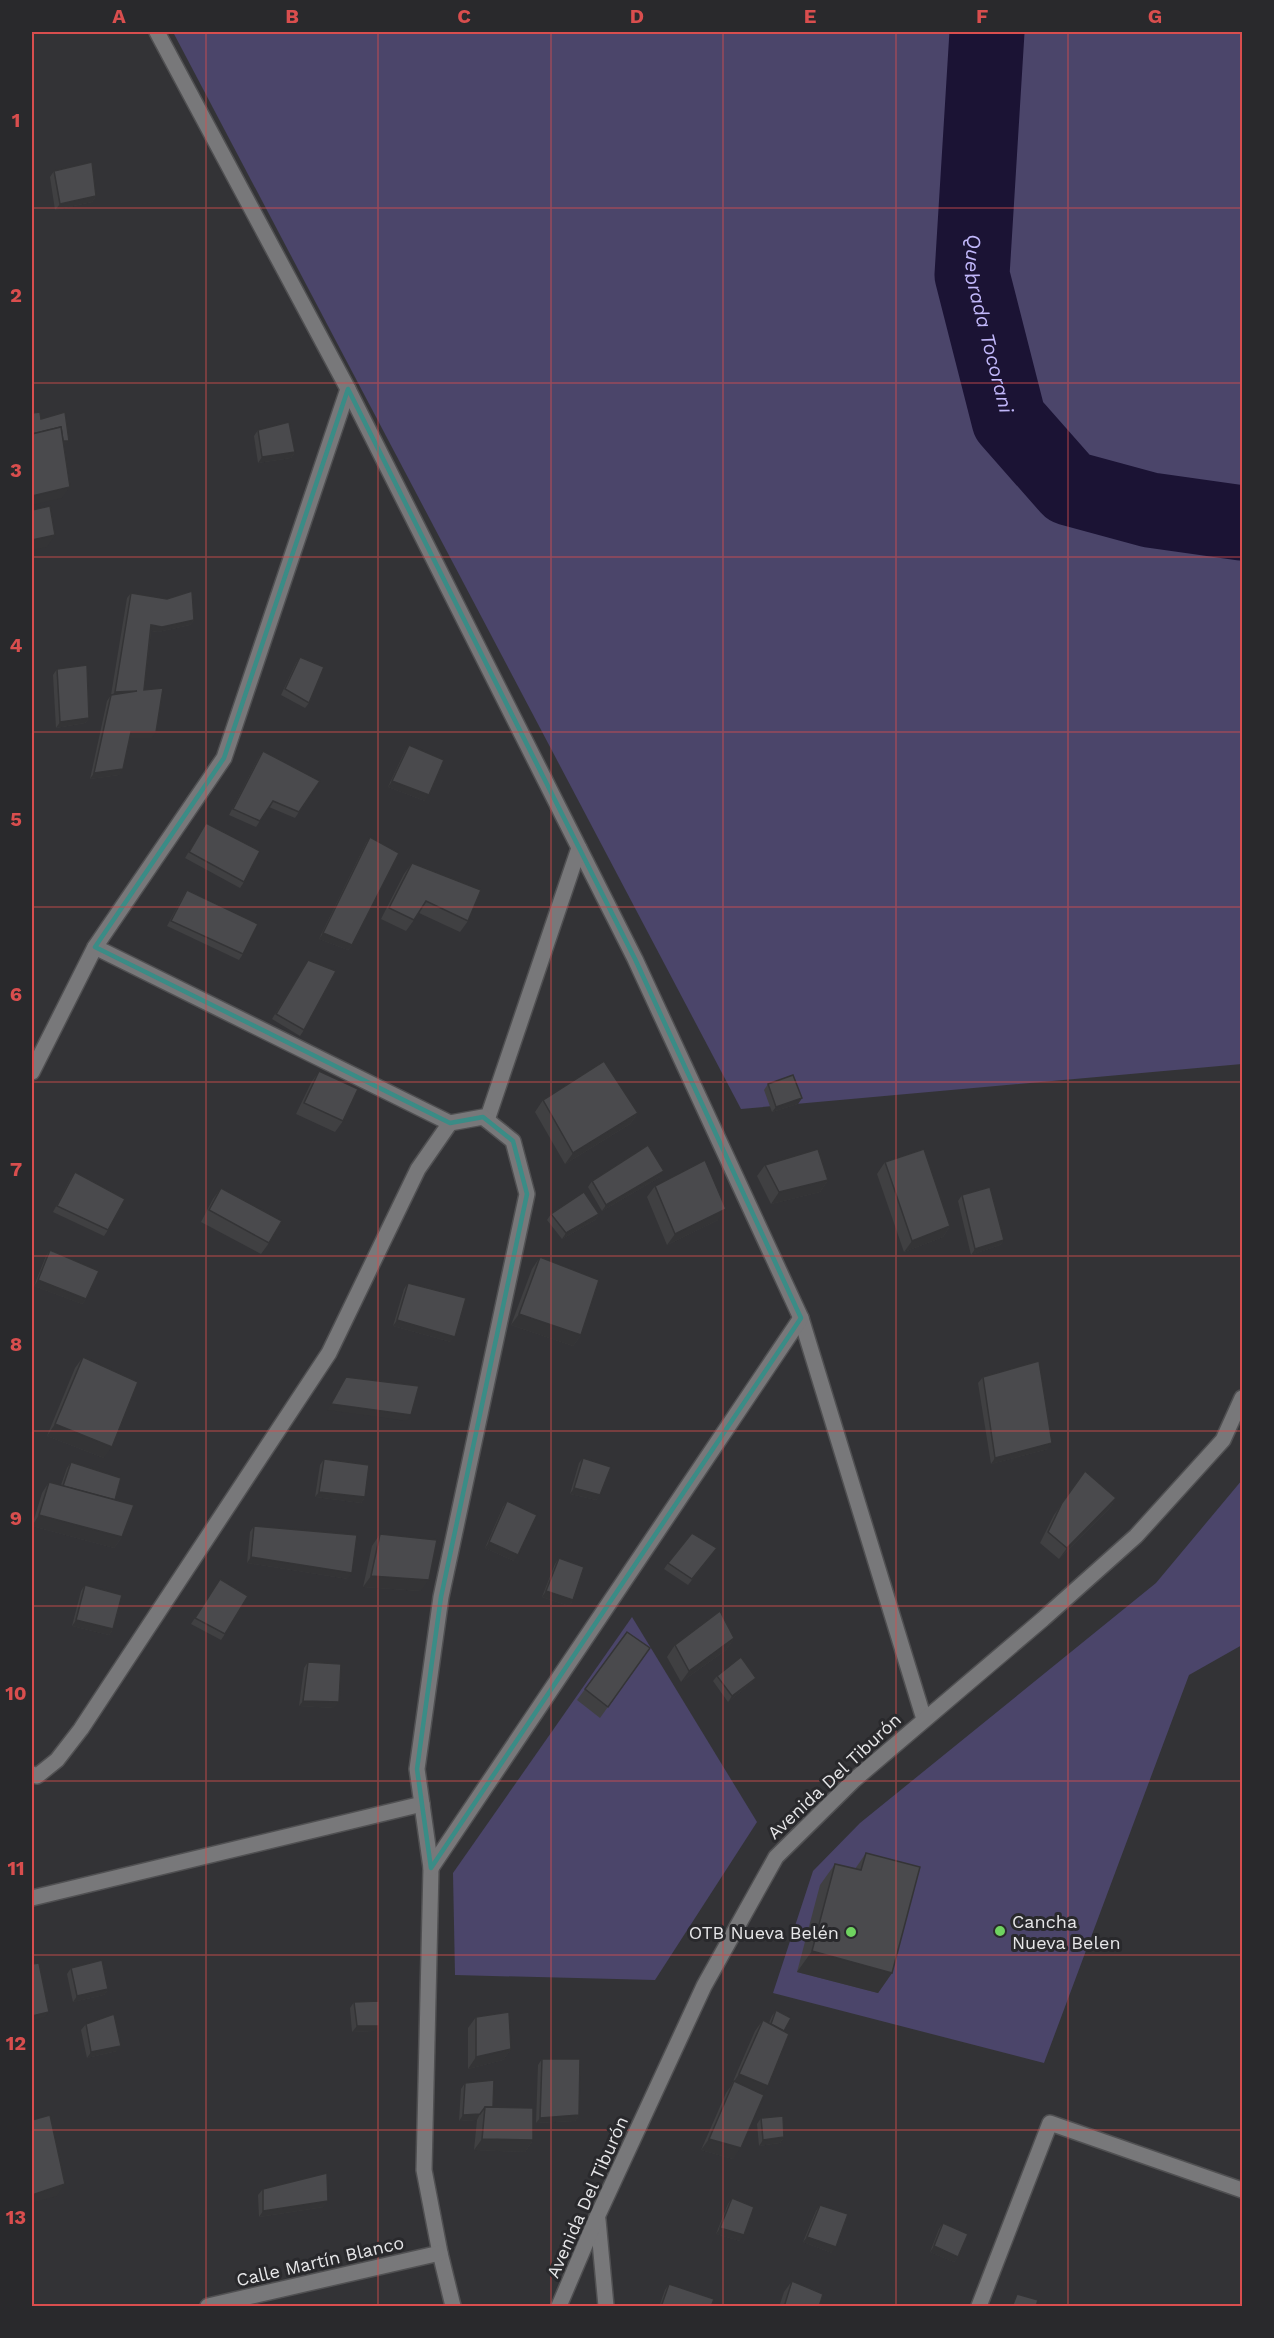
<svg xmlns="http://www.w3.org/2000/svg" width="1274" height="2338" viewBox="0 0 1274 2338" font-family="'Work Sans',sans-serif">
	<rect width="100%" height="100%" fill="#333336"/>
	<g fill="#4b456a">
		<polygon points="173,32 1242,32 1242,1064 741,1109"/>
		<polygon points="1242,1480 1242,1645 1189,1675 1044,2063 773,1993 813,1871 860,1823 1156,1583"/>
		<polygon points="632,1617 757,1822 655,1980 455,1975 453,1873"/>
	</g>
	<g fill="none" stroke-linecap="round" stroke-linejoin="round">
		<path stroke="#1b1334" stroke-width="75" id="s1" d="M987 32 972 275 1009 420 1069 488 1150 510 1242 523"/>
		<g stroke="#505052" stroke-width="18">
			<g id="minor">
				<polyline points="157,32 348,389 635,959 801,1318 924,1719"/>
				<polyline points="95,947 450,1123"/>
				<polyline points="32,1072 95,947 224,758 348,389"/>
				<polyline points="487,1120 579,848"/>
				<polyline points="32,1774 37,1776 57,1760 81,1729 329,1353 418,1169 450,1123 483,1117 513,1141 527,1194 441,1597 417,1769 431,1868 424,2170 440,2253 453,2306"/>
				<polyline points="431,1868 801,1318"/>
				<polyline points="32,1898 422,1804"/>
				<polyline points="598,2220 606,2306"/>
				<polyline points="208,2306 440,2253"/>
				<polyline points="559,2306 597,2217 704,1986 776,1857 854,1780 1043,1619 1136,1536 1223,1440 1242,1398"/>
				<polyline points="979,2306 1050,2123 1242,2190"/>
			</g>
		</g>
		<use href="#minor" stroke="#78787a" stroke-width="15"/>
	</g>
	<g fill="#404042">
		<polygon points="54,171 96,196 92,202 55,210 50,177"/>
		<polygon points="258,430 295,452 291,458 258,463 254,436"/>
		<polygon points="131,593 194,620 190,625 158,632 151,631 144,690 152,738 129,738 119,775 90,779 107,701 111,695 127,598"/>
		<polygon points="300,657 309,703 305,708 281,695 296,663"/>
		<polygon points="57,669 89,718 85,723 56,728 53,675"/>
		<polygon points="409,745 425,801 388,787 405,751"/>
		<polygon points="263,751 320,781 295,818 269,807 256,827 229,815 259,757"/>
		<polygon points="206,823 244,882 240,888 185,858"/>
		<polygon points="370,837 352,945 348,950 319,939 366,843"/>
		<polygon points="412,863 468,921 460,932 419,913 406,931 381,919 404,874"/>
		<polygon points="187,890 243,954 239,960 167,926 183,896"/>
		<polygon points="308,960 304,1030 300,1036 272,1019"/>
		<polygon points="319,1071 343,1121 335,1132 296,1114 311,1083"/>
		<polygon points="768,1084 802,1098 798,1104 772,1112 764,1090"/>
		<polygon points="543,1100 638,1113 630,1124 565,1164 535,1112"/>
		<polygon points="885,1162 950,1226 943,1237 904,1252 877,1174"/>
		<polygon points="765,1165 828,1180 820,1192 771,1204 757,1176"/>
		<polygon points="75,1172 108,1230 104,1236 53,1212 71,1178"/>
		<polygon points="660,1177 602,1211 588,1187 592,1181"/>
		<polygon points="655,1186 718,1220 667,1245 647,1197"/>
		<polygon points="221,1188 269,1243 261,1254 201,1222 213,1199"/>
		<polygon points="962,1195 1004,1240 1000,1245 971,1255 958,1201"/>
		<polygon points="551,1214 599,1214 595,1220 562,1239 547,1220"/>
		<polygon points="50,1250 86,1299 82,1304 34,1286 46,1256"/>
		<polygon points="540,1257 581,1335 573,1346 511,1325 532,1269"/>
		<polygon points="408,1283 451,1342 393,1326 404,1289"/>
		<polygon points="83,1357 104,1458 47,1436 75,1368"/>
		<polygon points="983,1377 1048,1449 991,1464 978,1383"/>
		<polygon points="583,1458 600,1495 596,1500 570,1494 579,1463"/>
		<polygon points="324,1459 365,1497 361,1503 315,1497 320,1465"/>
		<polygon points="71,1462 115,1500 122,1537 114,1548 32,1526 42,1493 49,1482 61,1485 67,1468"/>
		<polygon points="1085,1471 1116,1498 1109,1509 1059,1559 1040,1543 1054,1515"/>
		<polygon points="507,1501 514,1561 485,1548 503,1507"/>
		<polygon points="254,1526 348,1579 247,1563 250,1532"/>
		<polygon points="380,1534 421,1591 363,1587 372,1546"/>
		<polygon points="717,1548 688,1585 664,1569 668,1563"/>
		<polygon points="559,1558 573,1600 569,1606 542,1597 555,1564"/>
		<polygon points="220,1579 225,1634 221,1640 191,1624"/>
		<polygon points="85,1585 113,1629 109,1635 72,1626 81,1591"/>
		<polygon points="627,1632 650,1648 600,1718 577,1700"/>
		<polygon points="734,1638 726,1650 681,1682 667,1657 675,1645"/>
		<polygon points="308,1662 335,1708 299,1706 304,1668"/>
		<polygon points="717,1676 756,1678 751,1683 728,1702 713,1681"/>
		<polygon points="866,1853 892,1973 878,1993 797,1972 820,1885 835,1864 855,1869"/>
		<polygon points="71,1968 108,1989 104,1995 73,2002 67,1974"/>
		<polygon points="354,2002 375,2031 352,2032 350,2008"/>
		<polygon points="776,2010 784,2031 762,2094 733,2159 701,2150 726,2093 731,2086 755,2031 763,2020 769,2023 772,2016"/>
		<polygon points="476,2017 511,2049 503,2060 468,2069 468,2028"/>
		<polygon points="86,2024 117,2051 87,2058 81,2030"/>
		<polygon points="542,2059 579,2115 575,2121 536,2123 538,2065"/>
		<polygon points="465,2083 533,2140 525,2152 474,2150 477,2120 459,2121 461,2089"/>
		<polygon points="761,2118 784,2137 780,2143 759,2146 757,2124"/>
		<polygon points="263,2189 324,2207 259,2217 258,2195"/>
		<polygon points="732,2198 740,2241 716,2234 728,2204"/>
		<polygon points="820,2205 832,2253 803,2242 816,2211"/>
		<polygon points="943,2223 958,2257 954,2262 930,2252 939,2229"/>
		<polygon points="792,2281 819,2307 779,2307 784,2292"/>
		<polygon points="669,2284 711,2307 659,2307 665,2290"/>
	</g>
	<g fill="#343436">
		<polygon points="96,196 92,202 55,210 60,204"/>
		<polygon points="69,441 64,446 54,448 58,442"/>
		<polygon points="295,452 291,458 258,463 262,457"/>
		<polygon points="70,487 62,498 32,505 32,496"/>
		<polygon points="55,535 47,547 32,550 32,540"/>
		<polygon points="194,620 190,625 158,632 147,630 151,625"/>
		<polygon points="137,691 111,697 115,692"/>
		<polygon points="89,718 85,723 56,728 60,722"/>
		<polygon points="131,732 156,732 152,738 127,738"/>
		<polygon points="123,769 119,775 90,779 94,773"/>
		<polygon points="392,781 429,795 425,801 388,787"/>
		<polygon points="323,933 352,945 348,950 319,939"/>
		<polygon points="802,1098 798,1104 772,1112 776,1107"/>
		<polygon points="638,1113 630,1124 565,1164 573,1153"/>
		<polygon points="664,1171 660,1177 602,1211 606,1205"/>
		<polygon points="828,1180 820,1192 771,1204 779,1192"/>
		<polygon points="726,1209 718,1220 667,1245 675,1234"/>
		<polygon points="599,1214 595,1220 562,1239 566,1233"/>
		<polygon points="950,1226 943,1237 904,1252 912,1241"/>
		<polygon points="1004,1240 1000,1245 971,1255 975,1249"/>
		<polygon points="38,1280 86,1299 82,1304 34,1286"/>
		<polygon points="519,1314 581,1335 573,1346 511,1325"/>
		<polygon points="397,1320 455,1337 451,1342 393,1326"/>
		<polygon points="331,1404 411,1415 407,1421 327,1410"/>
		<polygon points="55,1424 112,1447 104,1458 47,1436"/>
		<polygon points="1052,1443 1048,1449 991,1464 995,1458"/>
		<polygon points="574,1488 600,1495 596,1500 570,1494"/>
		<polygon points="319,1492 365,1497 361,1503 315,1497"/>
		<polygon points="1116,1498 1109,1509 1059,1559 1067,1548"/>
		<polygon points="39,1515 122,1537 114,1548 32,1526"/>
		<polygon points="489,1542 518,1555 514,1561 485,1548"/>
		<polygon points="251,1557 352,1573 348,1579 247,1563"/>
		<polygon points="371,1576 429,1580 421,1591 363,1587"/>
		<polygon points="546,1591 573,1600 569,1606 542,1597"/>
		<polygon points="76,1620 113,1629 109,1635 72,1626"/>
		<polygon points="734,1638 726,1650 681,1682 689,1671"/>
		<polygon points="756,1678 751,1683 728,1702 732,1696"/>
		<polygon points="303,1701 339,1702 335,1708 299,1706"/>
		<polygon points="812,1951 892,1973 878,1993 797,1972"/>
		<polygon points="108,1989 104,1995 73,2002 77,1996"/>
		<polygon points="49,2012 45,2017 32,2021 32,2016"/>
		<polygon points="357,2026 379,2026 375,2031 352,2032"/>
		<polygon points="121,2046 117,2051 87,2058 91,2052"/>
		<polygon points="511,2049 503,2060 468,2069 476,2057"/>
		<polygon points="739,2074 768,2086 760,2097 734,2081 731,2086"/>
		<polygon points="480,2114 477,2120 459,2121 463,2115"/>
		<polygon points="579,2115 575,2121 536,2123 540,2118"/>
		<polygon points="784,2137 780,2143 759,2146 763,2140"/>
		<polygon points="482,2139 533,2140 525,2152 474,2150"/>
		<polygon points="709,2139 741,2148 733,2159 701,2150"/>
		<polygon points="65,2184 57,2196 32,2203 32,2195"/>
		<polygon points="328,2201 324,2207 259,2217 263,2211"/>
		<polygon points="720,2228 744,2235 740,2241 716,2234"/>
		<polygon points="807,2237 836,2247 832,2253 803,2242"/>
		<polygon points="934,2246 958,2257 954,2262 930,2252"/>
	</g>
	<g fill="#4a4a4d" stroke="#343436" stroke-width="1.5">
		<polygon points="92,162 96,196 60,204 54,171"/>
		<polygon points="40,412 41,419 65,412 69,441 63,441 61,427 32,434 32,413"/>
		<polygon points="289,422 295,452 262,457 258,430"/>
		<polygon points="61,427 70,487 32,496 32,434"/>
		<polygon points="50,506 55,535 32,540 32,510"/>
		<polygon points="192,591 194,620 162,627 151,625 144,690 163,688 156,732 131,732 123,769 94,773 111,695 137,691 115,692 131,593 167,599"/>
		<polygon points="300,657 324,667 309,703 285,689"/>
		<polygon points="87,665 89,718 60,722 57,669"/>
		<polygon points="409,745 444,760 429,795 392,781"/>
		<polygon points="263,751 320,781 299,812 273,801 260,821 233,809"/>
		<polygon points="206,823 260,851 244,882 189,852"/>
		<polygon points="370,837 399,853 352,945 323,933"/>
		<polygon points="412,863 481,890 468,921 426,901 414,920 389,908"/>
		<polygon points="187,890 258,924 243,954 171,921"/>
		<polygon points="308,960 336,971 304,1030 276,1014"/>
		<polygon points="604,1061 638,1113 573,1153 543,1100"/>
		<polygon points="319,1071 358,1089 343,1121 304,1103"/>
		<polygon points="793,1075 802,1098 776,1107 768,1084"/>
		<polygon points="648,1145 664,1171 606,1205 592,1181"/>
		<polygon points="818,1149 828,1180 779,1192 765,1165"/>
		<polygon points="924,1149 950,1226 912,1241 885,1162"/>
		<polygon points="705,1160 726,1209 675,1234 655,1186"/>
		<polygon points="75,1172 125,1199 108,1230 57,1206"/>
		<polygon points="990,1187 1004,1240 975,1249 962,1195"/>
		<polygon points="221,1188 282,1221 269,1243 209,1210"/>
		<polygon points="584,1192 599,1214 566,1233 551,1214"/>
		<polygon points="50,1250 99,1271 86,1299 38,1280"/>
		<polygon points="540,1257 599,1280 581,1335 519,1314"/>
		<polygon points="408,1283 466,1298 455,1337 397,1320"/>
		<polygon points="83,1357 138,1382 112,1447 55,1424"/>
		<polygon points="1039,1361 1052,1443 995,1458 983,1377"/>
		<polygon points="346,1377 419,1386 411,1415 331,1404"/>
		<polygon points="583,1458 611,1467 600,1495 574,1488"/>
		<polygon points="324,1459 369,1465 365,1497 319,1492"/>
		<polygon points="71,1462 121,1478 115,1500 63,1486"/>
		<polygon points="1085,1471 1116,1498 1067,1548 1048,1532 1062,1503"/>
		<polygon points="49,1482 134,1505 122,1537 39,1515"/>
		<polygon points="507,1501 537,1515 518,1555 489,1542"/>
		<polygon points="254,1526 357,1535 352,1573 251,1557"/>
		<polygon points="692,1533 717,1548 692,1579 668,1563"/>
		<polygon points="380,1534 437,1540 429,1580 371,1576"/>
		<polygon points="559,1558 584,1567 573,1600 546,1591"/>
		<polygon points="220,1579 248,1596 225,1634 195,1618"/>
		<polygon points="85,1585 122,1595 113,1629 76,1620"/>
		<polygon points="720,1611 734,1638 689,1671 675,1645"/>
		<polygon points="627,1632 650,1648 608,1707 585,1689"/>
		<polygon points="741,1657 756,1678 732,1696 717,1676"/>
		<polygon points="308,1662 341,1664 339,1702 303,1701"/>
		<polygon points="866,1853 920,1867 892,1973 812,1951 835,1864 861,1870"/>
		<polygon points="102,1960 108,1989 77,1996 71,1968"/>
		<polygon points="39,1963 49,2012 32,2016 32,1964"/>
		<polygon points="379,2001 379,2026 357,2026 354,2002"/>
		<polygon points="776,2010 791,2018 784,2031 771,2024"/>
		<polygon points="509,2012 511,2049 476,2057 476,2017"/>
		<polygon points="114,2014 121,2046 91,2052 86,2024"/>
		<polygon points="763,2020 789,2034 768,2086 739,2074"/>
		<polygon points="542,2059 580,2059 579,2115 540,2118"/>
		<polygon points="494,2080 493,2107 485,2107 480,2114 463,2115 465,2083"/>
		<polygon points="734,2081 764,2095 741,2148 709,2139"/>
		<polygon points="485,2107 533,2108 533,2140 482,2139"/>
		<polygon points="50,2115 65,2184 32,2195 32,2120"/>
		<polygon points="783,2116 784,2137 763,2140 761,2118"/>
		<polygon points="327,2173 328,2201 263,2211 263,2189"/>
		<polygon points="732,2198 754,2207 744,2235 720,2228"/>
		<polygon points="820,2205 848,2214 836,2247 807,2237"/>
		<polygon points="943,2223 968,2234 958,2257 934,2246"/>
		<polygon points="792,2281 823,2294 819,2307 784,2307"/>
		<polygon points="669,2284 714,2299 711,2307 661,2307"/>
		<polygon points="1017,2294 1038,2300 1036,2307 1012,2307"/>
	</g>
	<path fill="none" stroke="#3a8c86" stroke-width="4.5" stroke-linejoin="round" d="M348 389 635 959 801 1318 431 1868 417 1769 441 1597 527 1194 513 1141 483 1117 450 1123 95 947 224 758Z"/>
	<path fill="none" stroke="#d94e4e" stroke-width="1.5" stroke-opacity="0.55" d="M206 32V2306M378 32V2306M551 32V2306M723 32V2306M896 32V2306M1068 32V2306M32 208H1242M32 383H1242M32 557H1242M32 732H1242M32 907H1242M32 1082H1242M32 1256H1242M32 1431H1242M32 1606H1242M32 1781H1242M32 1955H1242M32 2130H1242"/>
	<g fill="#6fd360" stroke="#29292c" stroke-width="2">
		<circle cx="1000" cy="1931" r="6"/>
		<circle cx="851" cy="1932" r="6"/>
	</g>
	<g text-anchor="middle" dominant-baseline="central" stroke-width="6" stroke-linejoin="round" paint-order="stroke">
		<g font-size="18" fill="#e6e6e8" stroke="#29292c">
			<text transform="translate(834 1776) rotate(-43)">Avenida Del Tiburón</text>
			<text transform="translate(587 2197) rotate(-66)">Avenida Del Tiburón</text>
			<text transform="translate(320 2261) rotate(-13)">Calle Martín Blanco</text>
		</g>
		<g font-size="18" fill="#e6e6e8" stroke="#29292c" text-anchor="start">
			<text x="1012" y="1921">Cancha<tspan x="1012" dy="21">Nueva Belen</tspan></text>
			<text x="839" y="1932" text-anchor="end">OTB Nueva Belén</text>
		</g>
		<g font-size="20" font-style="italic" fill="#c1b7fa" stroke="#29292c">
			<text stroke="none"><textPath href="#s1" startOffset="294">Quebrada Tocorani</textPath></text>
		</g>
	</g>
	<rect width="1274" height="2338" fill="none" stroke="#29292c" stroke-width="66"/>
	<rect x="33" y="33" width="1208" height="2272" fill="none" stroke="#d94e4e" stroke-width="2"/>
	<g font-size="20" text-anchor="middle" font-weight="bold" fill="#d94e4e">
		<text x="119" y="23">A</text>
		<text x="292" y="23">B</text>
		<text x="464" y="23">C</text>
		<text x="637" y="23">D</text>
		<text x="810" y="23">E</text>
		<text x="982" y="23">F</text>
		<text x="1155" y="23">G</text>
		<text x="16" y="127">1</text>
		<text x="16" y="302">2</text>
		<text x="16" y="477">3</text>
		<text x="16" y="652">4</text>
		<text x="16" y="826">5</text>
		<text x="16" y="1001">6</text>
		<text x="16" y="1176">7</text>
		<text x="16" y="1351">8</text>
		<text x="16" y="1525">9</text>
		<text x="16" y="1700">10</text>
		<text x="16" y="1875">11</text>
		<text x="16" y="2050">12</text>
		<text x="16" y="2224">13</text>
	</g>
</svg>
